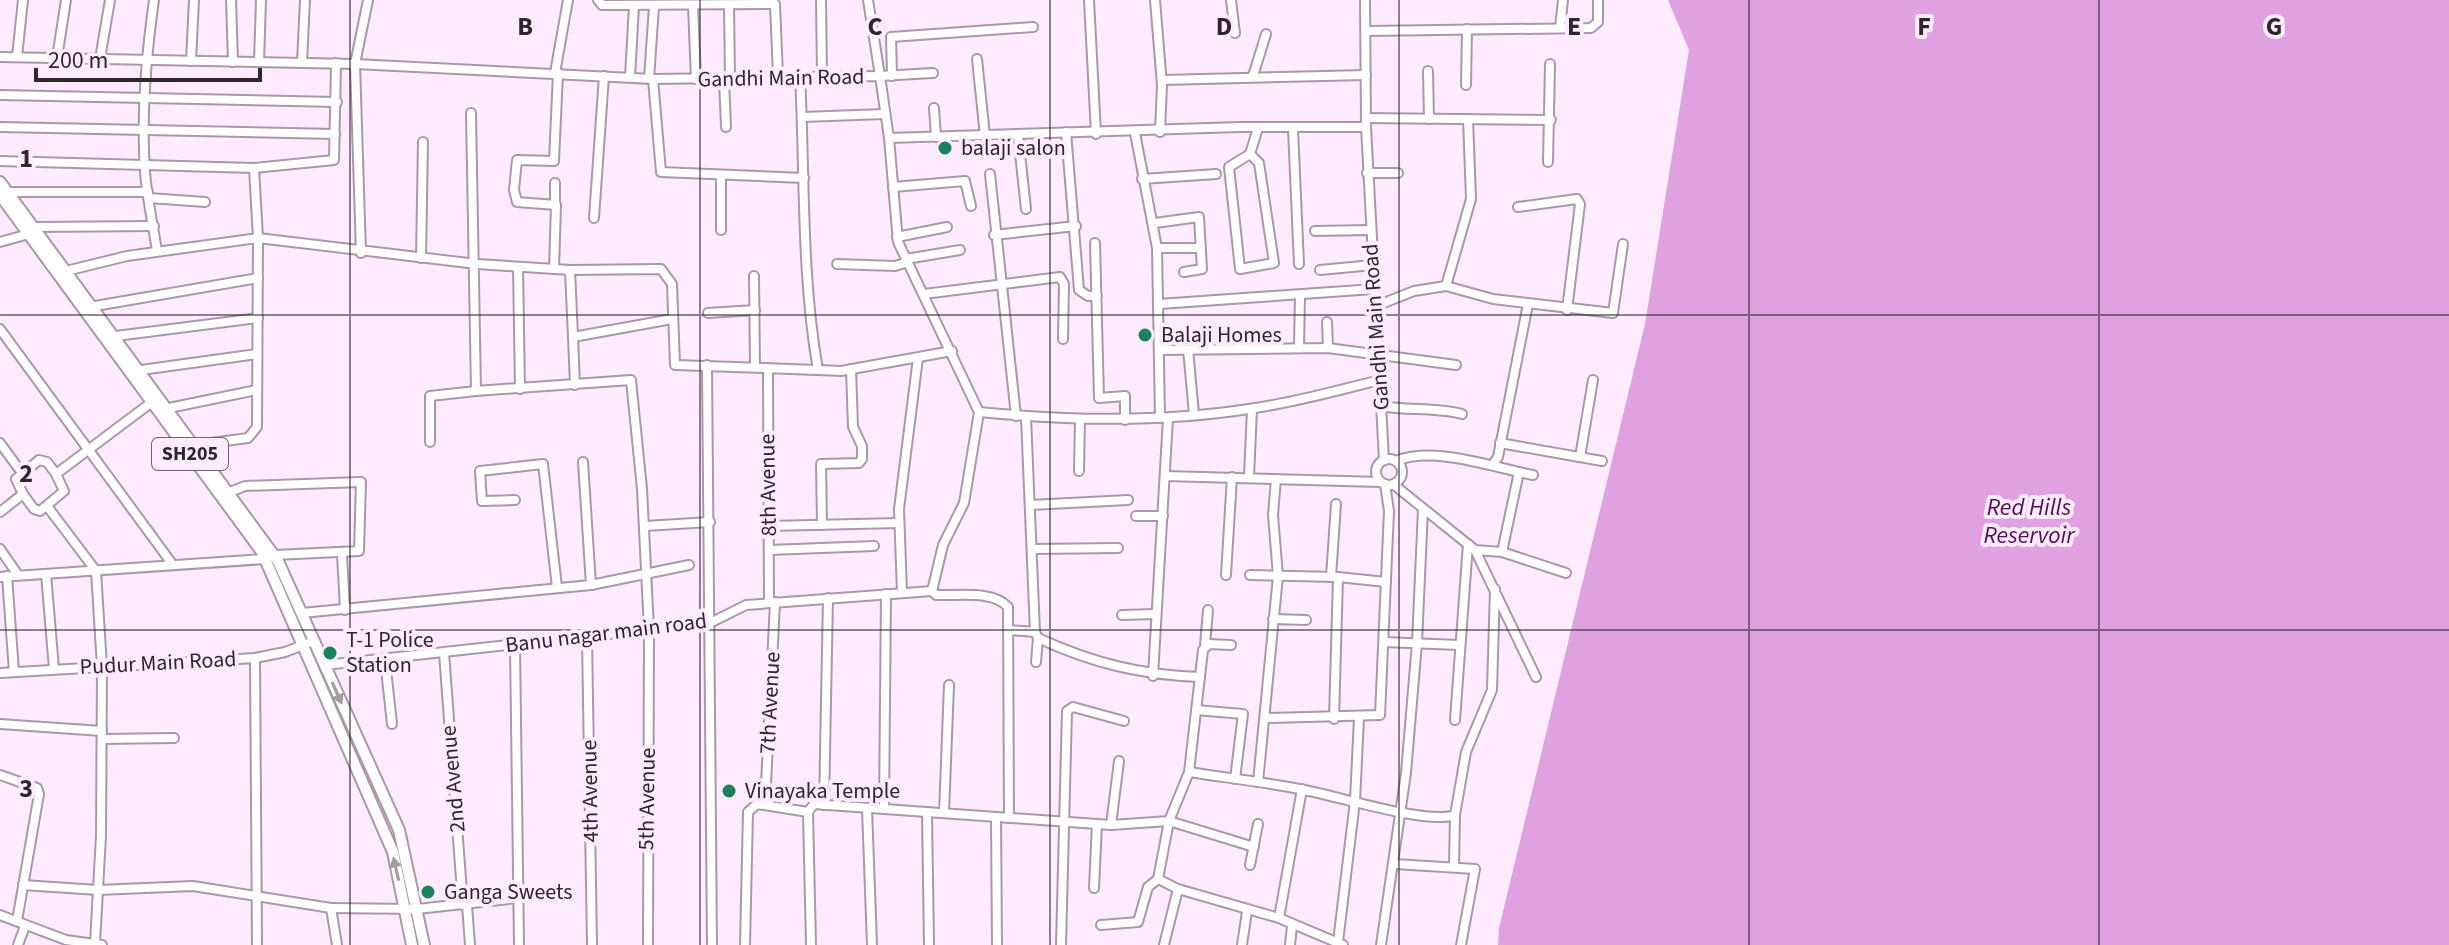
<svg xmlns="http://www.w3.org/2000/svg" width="2449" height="945" viewBox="0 0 2449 945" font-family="'Source Sans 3',sans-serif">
	<rect width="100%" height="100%" fill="#ffebfe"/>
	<polygon fill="#e0a1e1" points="1668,0 2449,0 2449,945 1498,945 1499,928 1645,324 1689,50"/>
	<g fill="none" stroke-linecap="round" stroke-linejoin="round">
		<g stroke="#aa98aa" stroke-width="12">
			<g id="minor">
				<path d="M154 0C146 57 141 115 145 172 147 198 153 225 157 251"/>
				<polyline points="231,0 233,62"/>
				<polyline points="598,0 602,5 613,5 775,4 778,76"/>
				<polyline points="821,0 822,75"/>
				<polyline points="868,0 880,76 933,73"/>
				<polyline points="1089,0 1096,134"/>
				<polyline points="1155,0 1162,85 1160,132"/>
				<polyline points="1231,0 1235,33"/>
				<polyline points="1365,0 1366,123"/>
				<polyline points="729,5 730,79"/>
				<polyline points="693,6 696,79"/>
				<polyline points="1560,28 1563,0"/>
				<polyline points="1367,31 1591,28 1598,22 1598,0"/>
				<polyline points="0,57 355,64 653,79 880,76 889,138 1240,127 1366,127 1384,460"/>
				<polyline points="17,57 23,0"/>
				<polyline points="57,58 66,0"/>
				<polyline points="100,59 110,0"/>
				<polyline points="977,59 985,136"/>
				<polyline points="191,61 194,0"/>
				<polyline points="259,62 261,0"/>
				<polyline points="302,63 305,0"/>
				<polyline points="1428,71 1429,119"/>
				<polyline points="555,73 568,0"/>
				<path d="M800 75C805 173 801 274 818 370L841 371 952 351"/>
				<polyline points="892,76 891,37 1033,27"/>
				<polyline points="1253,76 1266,34"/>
				<polyline points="630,77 634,6"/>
				<polyline points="649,79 654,6"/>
				<polyline points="653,79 661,172 804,178"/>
				<polyline points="724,79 726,127"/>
				<polyline points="1162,80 1366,75"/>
				<polyline points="1466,85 1467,29"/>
				<polyline points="0,95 337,102"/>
				<polyline points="934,108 936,137"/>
				<polyline points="471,113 476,391 631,380 642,489 649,630 648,945"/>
				<polyline points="802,117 885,114"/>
				<polyline points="1366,118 1551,120"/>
				<polyline points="0,127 335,134"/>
				<polyline points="1293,129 1299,264"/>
				<polyline points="1066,132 1079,290 1088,296 1097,296"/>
				<polyline points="1135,133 1157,248 1160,418"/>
				<polyline points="1018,135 1026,209"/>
				<polyline points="889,138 898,242 979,412 964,503 943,545 932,591"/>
				<polyline points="1250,154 1229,167 1240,269 1274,263 1259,163 1250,154 1258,128"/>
				<polyline points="0,161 254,168 334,160 336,63"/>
				<polyline points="1548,162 1550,64"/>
				<polyline points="1367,173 1398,173"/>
				<polyline points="990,174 1016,416"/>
				<polyline points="721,175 721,230"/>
				<polyline points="1142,179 1216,174"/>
				<polyline points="893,187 965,181 971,206"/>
				<polyline points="7,192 148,192"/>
				<polyline points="149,198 205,202"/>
				<polyline points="555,204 555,183"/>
				<polyline points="1518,207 1577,199 1580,204 1567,310"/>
				<polyline points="594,218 604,76"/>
				<polyline points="1155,223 1199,217 1202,269 1184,272"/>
				<polyline points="35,227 154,226"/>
				<polyline points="1315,231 1369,230"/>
				<polyline points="994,235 1076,226"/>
				<polyline points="897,237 947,227"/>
				<polyline points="0,242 29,234"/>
				<polyline points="1095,243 1099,398 1125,396 1125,420"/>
				<polyline points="1157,248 1201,248"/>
				<polyline points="361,253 355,64 368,0"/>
				<polyline points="421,258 423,142"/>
				<polyline points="906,259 960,250"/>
				<polyline points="837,264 895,266 908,262"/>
				<polyline points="518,267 520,389"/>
				<polyline points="554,269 556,205 517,202 514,190 517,160 554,161 558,73"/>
				<polyline points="570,270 573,337 672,319"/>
				<polyline points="1320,270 1373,265"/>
				<polyline points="62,272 127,256 258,238 477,264 570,270 661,269 672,284 675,365 818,370"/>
				<polyline points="754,276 755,367"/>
				<polyline points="1446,286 1471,199 1468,119"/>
				<polyline points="924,294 1060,277 1064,284 1063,339"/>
				<polyline points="1159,304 1374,289"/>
				<polyline points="95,306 258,278"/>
				<polyline points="1376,306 1414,291 1446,286 1493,299 1613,313 1623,244"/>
				<polyline points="708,313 755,310"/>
				<polyline points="1327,322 1328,348"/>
				<polyline points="0,329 173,565"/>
				<polyline points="116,336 258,318"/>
				<polyline points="573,337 575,385"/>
				<polyline points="1299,347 1300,295"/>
				<polyline points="1188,349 1194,414"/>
				<polyline points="1161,350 1328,348 1456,365"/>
				<polyline points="707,365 712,945"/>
				<polyline points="768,368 769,603"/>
				<polyline points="141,370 257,354"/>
				<path d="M1381 406C1409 411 1435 407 1462 414"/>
				<polyline points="169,408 257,390"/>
				<path d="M979 412C1071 421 1163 423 1255 408 1297 402 1339 390 1380 380"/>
				<polyline points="1026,417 1035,632 1038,638 1036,662"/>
				<polyline points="430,442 430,396 476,391"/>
				<polyline points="0,443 22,473"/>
				<polyline points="1500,443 1602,461"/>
				<polyline points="191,448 196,445 248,438 257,427 258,238 254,168"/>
				<polyline points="1580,457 1593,380"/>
				<circle cx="1389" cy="472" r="13"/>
				<path d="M1396 461C1434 445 1495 468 1533 475"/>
				<polyline points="583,462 591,585"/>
				<polyline points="1493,464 1498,457 1528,304"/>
				<polyline points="1079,471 1080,419"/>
				<polyline points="1165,476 1381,482"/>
				<polyline points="1249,477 1252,409"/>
				<polyline points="1393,484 1475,550 1536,677"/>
				<polyline points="23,494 16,479 39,460 47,462 56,474"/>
				<polyline points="225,494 245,486 361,482 359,551 275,555"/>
				<polyline points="515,500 482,501 480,471 543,464 557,587"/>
				<polyline points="1030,505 1128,500"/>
				<polyline points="47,506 96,571 102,667 101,836 95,943"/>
				<polyline points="0,512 23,494 34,509 40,511 64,491 56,474 152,402"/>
				<polyline points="1136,516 1163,516"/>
				<polyline points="822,525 821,464 859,463 862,459 862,446 853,427 851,369"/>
				<polyline points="645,526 710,522"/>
				<polyline points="769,526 899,523"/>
				<polyline points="0,549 18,575"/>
				<polyline points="1033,549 1118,548"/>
				<polyline points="769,550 874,546"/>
				<polyline points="1475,550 1502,552 1566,573"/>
				<polyline points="1502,552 1519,472"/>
				<polyline points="342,554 345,610"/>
				<polyline points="46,574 54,669"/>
				<polyline points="1226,575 1232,477"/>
				<polyline points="1250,575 1338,577 1334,719"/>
				<polyline points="7,576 14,672"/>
				<polyline points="0,577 265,559"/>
				<polyline points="1331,577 1336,504"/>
				<polyline points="1338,577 1386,582"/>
				<path d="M932 591 936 595C958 596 993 590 1008 607L1009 818"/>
				<polyline points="902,593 899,509 918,358"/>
				<polyline points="302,613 591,585 689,565"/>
				<polyline points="1122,615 1155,614"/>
				<polyline points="1273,619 1306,620"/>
				<polyline points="1009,630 1035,632"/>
				<polyline points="587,637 592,945"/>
				<path d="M1038 638C1092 663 1141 675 1200 677"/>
				<polyline points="1384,642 1459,645"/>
				<polyline points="515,645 519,945"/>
				<polyline points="1205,645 1208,610"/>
				<polyline points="444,653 463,905"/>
				<polyline points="255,658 257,945"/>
				<polyline points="385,660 392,724"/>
				<polyline points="325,665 710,623 746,605 932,591"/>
				<polyline points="0,673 255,658 285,652 314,641"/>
				<polyline points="1153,676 1168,418"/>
				<polyline points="1196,710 1243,714 1235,779"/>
				<polyline points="1267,718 1380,715 1389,511 1385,484"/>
				<polyline points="1455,720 1468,544"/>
				<polyline points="0,724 102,731"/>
				<polyline points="102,739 174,738"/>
				<polyline points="1189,772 1203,650 1209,644 1231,645"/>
				<polyline points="0,775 37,788 39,794 17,921"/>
				<polyline points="1258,782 1278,576 1273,515 1276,479"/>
				<polyline points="765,804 775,602"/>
				<polyline points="824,805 828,598"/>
				<polyline points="867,808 872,945"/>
				<polyline points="884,809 886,594"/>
				<polyline points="927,812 929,945"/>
				<polyline points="944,813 949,685"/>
				<polyline points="996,817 997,945"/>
				<polyline points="1111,825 1119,761"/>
				<polyline points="1395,864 1475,869 1461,945"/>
				<polyline points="1250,865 1258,824"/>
				<polyline points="1454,866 1455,815"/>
				<polyline points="1158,879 1178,889 1279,918 1343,945"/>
				<polyline points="23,885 98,890 193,886 331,908 337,945"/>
				<polyline points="1094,888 1097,824"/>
				<polyline points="467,905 470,945"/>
				<polyline points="331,908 417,909 518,898"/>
				<polyline points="0,915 66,940 102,945"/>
				<polyline points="1279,918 1302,789"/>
				<polyline points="1101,925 1138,922 1148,887 1158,879 1169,821 1254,847"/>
				<polyline points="1338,942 1355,801 1359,718"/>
				<polyline points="18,945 25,926"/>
				<polyline points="745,945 748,812 757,804 808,812"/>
				<path d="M811 945 808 812 814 804 1111 825 1169 821 1189 772C1227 778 1266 782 1304 790 1338 796 1427 825 1455 815L1466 752 1492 690 1495 589"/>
				<polyline points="1061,945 1067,711 1073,707 1124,721"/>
				<polyline points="1164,945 1178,889"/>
				<polyline points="1242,945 1247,911"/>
				<polyline points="1290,945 1292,926"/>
				<polyline points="1381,945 1406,773 1417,643 1423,509"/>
			</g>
		</g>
		<g stroke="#aa98aa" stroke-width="14">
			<g id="major">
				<polyline points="0,182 278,561 399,830 424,945"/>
				<polyline points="0,195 262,552 393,852 412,945"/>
			</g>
		</g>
		<use href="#minor" stroke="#fff" stroke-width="8"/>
		<use href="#major" stroke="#fff" stroke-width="10"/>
	</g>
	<defs><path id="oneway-solid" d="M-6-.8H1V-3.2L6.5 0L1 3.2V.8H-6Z" transform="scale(2)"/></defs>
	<g fill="#a09da0">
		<use href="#oneway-solid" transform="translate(337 693) rotate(66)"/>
		<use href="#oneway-solid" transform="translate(396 869) rotate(-103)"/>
	</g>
	<path fill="none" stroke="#2d262d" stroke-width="2" stroke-opacity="0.55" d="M350 0V945M700 0V945M1050 0V945M1399 0V945M1749 0V945M2099 0V945M0 315H2449M0 630H2449"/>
	<g fill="#19815b" stroke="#ffebfe" stroke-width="3">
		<circle cx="945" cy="148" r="8"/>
		<circle cx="1145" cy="335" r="8"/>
		<circle cx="330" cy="653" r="8"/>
		<circle cx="729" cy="791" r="8"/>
		<circle cx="428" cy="892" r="8"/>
	</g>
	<g text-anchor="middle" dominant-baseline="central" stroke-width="8" stroke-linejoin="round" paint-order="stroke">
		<rect fill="#ffebfe" stroke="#6c616c" stroke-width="2" x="152" y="438" width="76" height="32" rx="6"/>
		<g font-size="20" font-weight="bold" fill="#2d262d">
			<text x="190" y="454">SH205</text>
		</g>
		<g font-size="22" fill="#2d262d" stroke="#ffebfe">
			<text transform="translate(781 78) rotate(-1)">Gandhi Main Road</text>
			<text transform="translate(1376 327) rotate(-94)">Gandhi Main Road</text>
			<text transform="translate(768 485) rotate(-91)">8th Avenue</text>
			<text transform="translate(606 633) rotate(-7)">Banu nagar main road</text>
			<text transform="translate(158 663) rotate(-3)">Pudur Main Road</text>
			<text transform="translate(770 703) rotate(-87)">7th Avenue</text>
			<text transform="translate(453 779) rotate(-95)">2nd Avenue</text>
			<text transform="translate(590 791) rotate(-91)">4th Avenue</text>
			<text transform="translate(647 799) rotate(-89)">5th Avenue</text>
		</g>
		<g font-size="22" fill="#2d262d" stroke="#ffebfe" text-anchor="start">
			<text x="961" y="148">balaji salon</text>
			<text x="1161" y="335">Balaji Homes</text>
			<text x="346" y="640">T-1 Police<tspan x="346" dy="25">Station</tspan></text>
			<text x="745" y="791">Vinayaka Temple</text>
			<text x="444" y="892">Ganga Sweets</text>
		</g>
		<g font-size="24" font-style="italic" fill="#570b5b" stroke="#ffebfe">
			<text x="2029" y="507">Red Hills<tspan x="2029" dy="28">Reservoir</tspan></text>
		</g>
	</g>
	<g font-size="26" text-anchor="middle" font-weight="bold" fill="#2d262d" stroke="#ffebfe" stroke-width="8" stroke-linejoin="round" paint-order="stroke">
		<text x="525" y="35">B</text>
		<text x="875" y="35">C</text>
		<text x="1224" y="35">D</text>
		<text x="1574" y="35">E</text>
		<text x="1924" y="35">F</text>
		<text x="2274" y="35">G</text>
		<text x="26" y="167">1</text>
		<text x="26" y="482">2</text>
		<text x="26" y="797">3</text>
	</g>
	<path d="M36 68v12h224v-12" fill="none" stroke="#2d262d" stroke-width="4"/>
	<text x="48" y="68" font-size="24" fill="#2d262d" stroke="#ffebfe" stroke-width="6" paint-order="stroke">200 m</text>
</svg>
